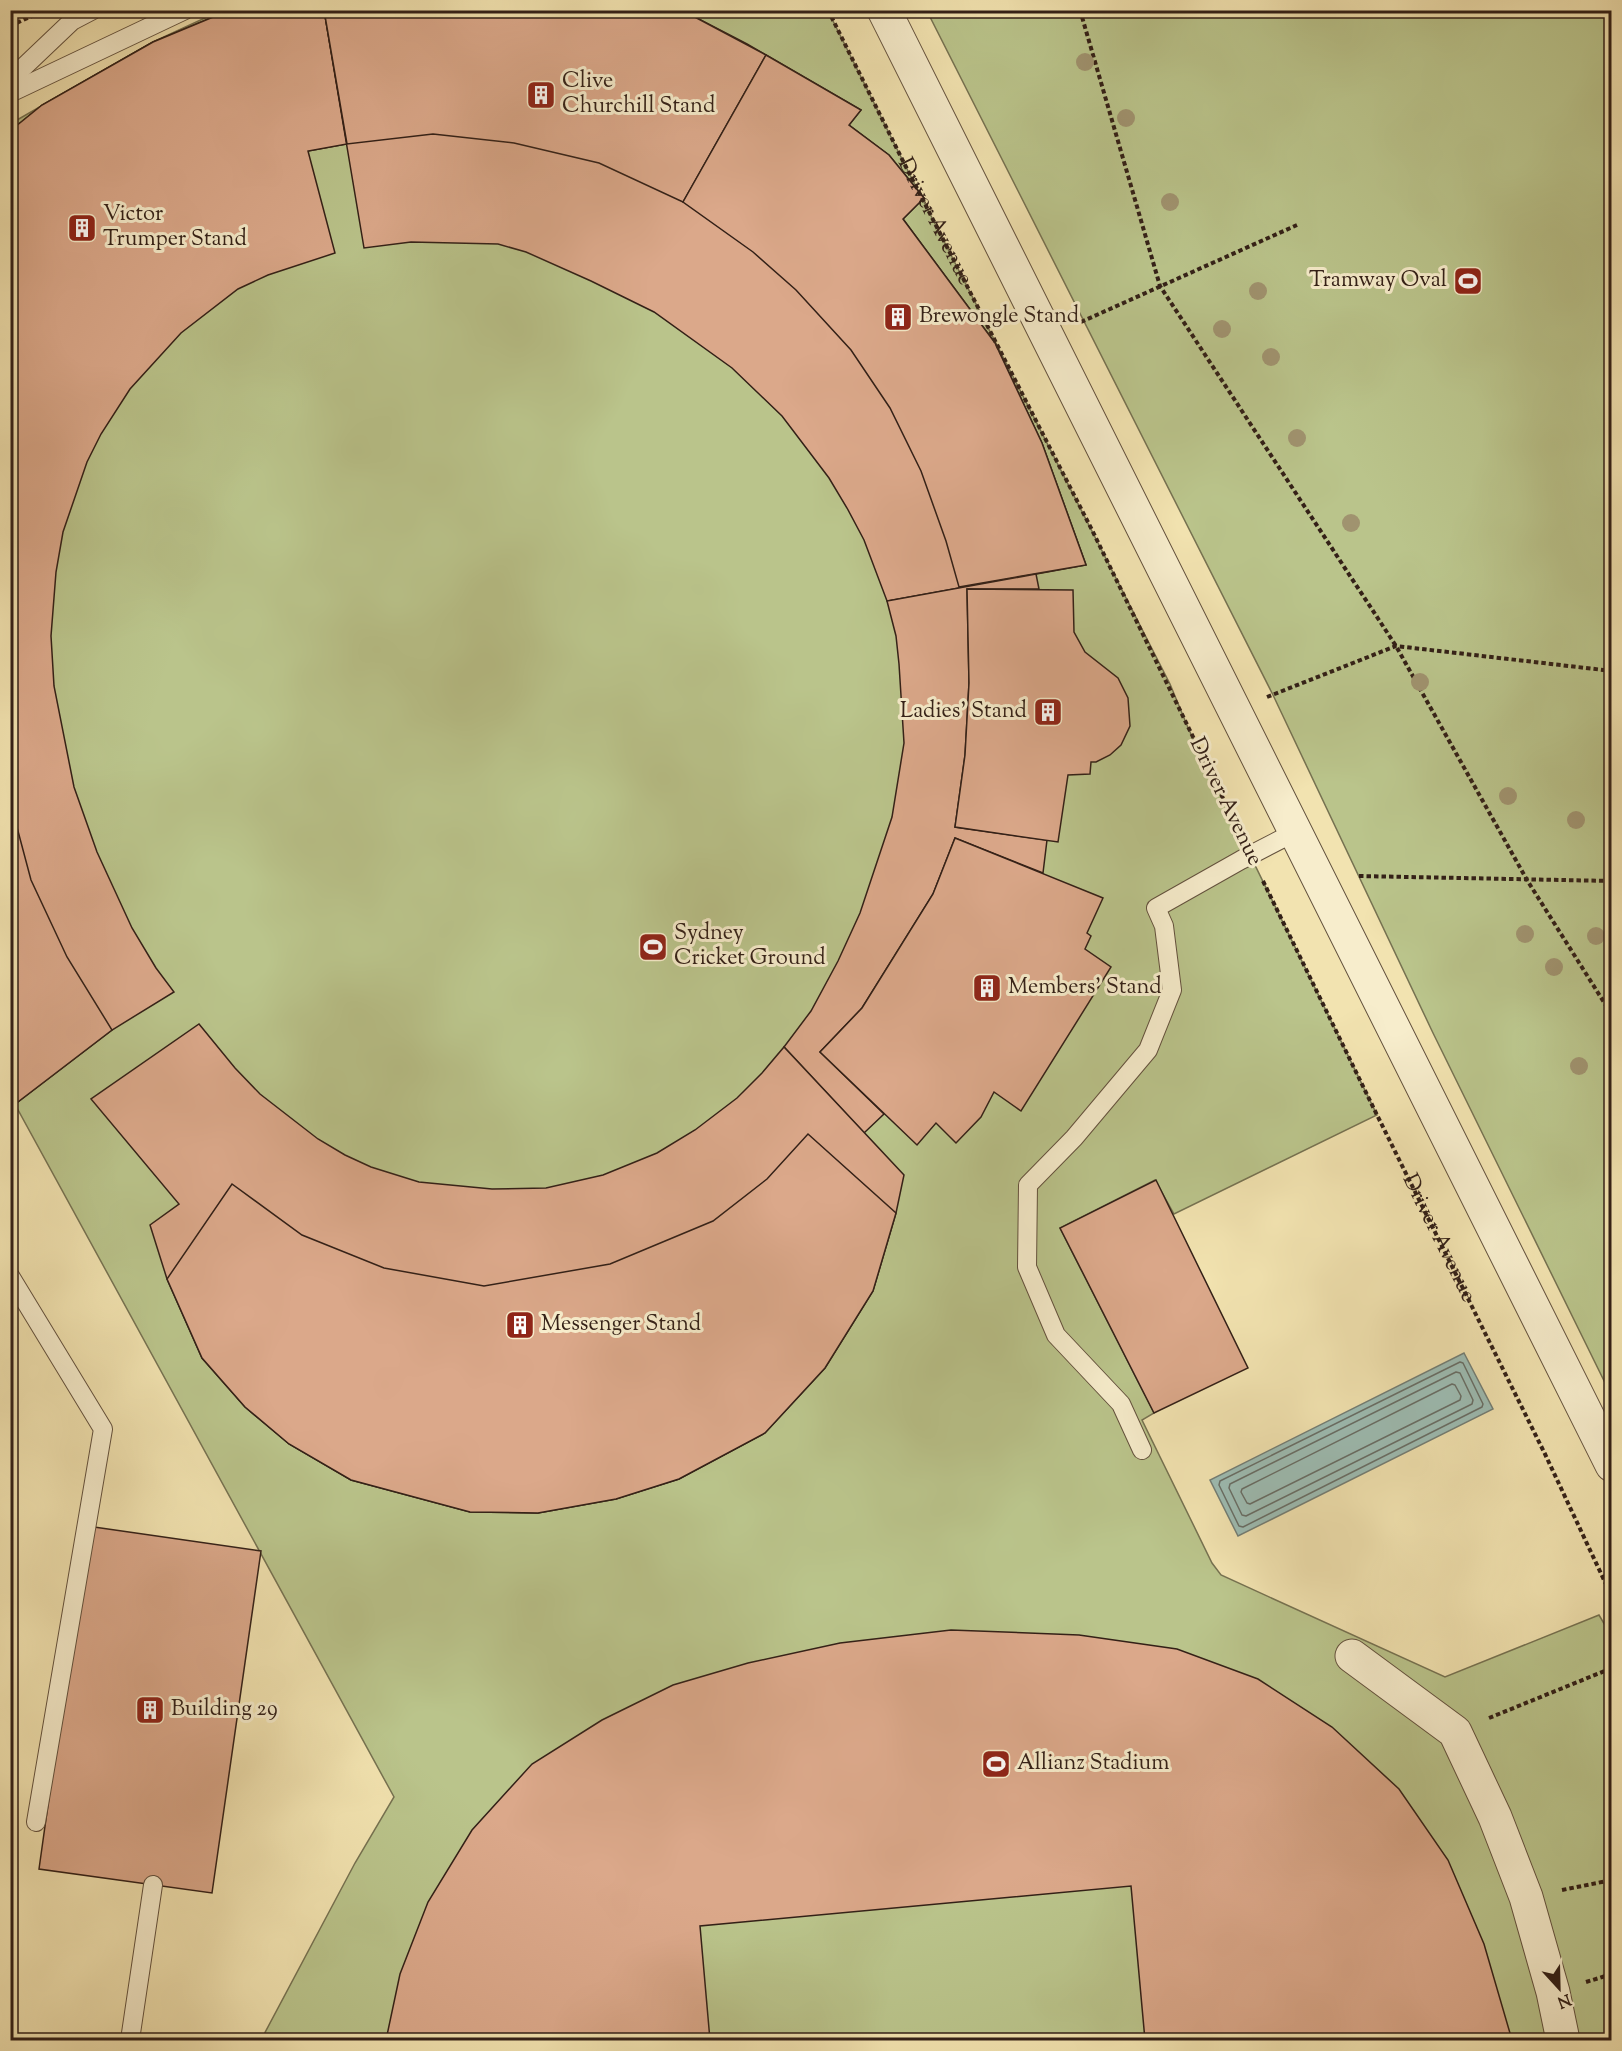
<svg xmlns="http://www.w3.org/2000/svg" width="1622" height="2051" viewBox="0 0 1622 2051" font-family="'Sorts Mill Goudy',serif">
	<rect width="100%" height="100%" fill="#f2e3b0"/>
	<filter id="stains"><feTurbulence type="fractalNoise" baseFrequency=".00333" numOctaves="4"/><feColorMatrix values="0 0 0 0 .2 0 0 0 0 .09 0 0 0 0 .02 0 0 0 .5 -.17"/></filter>
	<radialGradient id="worn" r=".72"><stop offset=".6" stop-color="#630" stop-opacity="0"/><stop offset="1" stop-color="#630" stop-opacity=".3"/></radialGradient>
	<g fill="#bac48b" stroke="#767251" stroke-width="1.5">
		<polygon points="220,11 828,11 904,163 1170,684 1189,730 1377,1115 1174,1214 1155,1180 1060,1228 1154,1413 1142,1420 1212,1563 1221,1575 1445,1677 1599,1615 1612,1637 1611,2040 261,2040 355,1863 394,1797 11,1097 10,124 153,42"/>
		<polygon points="927,11 1611,11 1611,1395 1433,1033 1273,695"/>
	</g>
	<polygon fill="#9dbdb4" stroke="#737e75" stroke-width="1.5" points="1464,1353 1493,1409 1238,1536 1210,1480"/>
	<g fill="none" stroke-linecap="round" stroke-linejoin="round">
		<g stroke="#686e66" stroke-width="1.5">
			<polygon points="1460,1362 1463,1363 1483,1404 1482,1407 1243,1527 1239,1526 1219,1485 1220,1481"/>
			<polygon points="1456,1372 1460,1373 1473,1400 1472,1404 1246,1516 1242,1515 1229,1488 1230,1484"/>
			<polygon points="1452,1384 1455,1385 1461,1396 1460,1400 1250,1504 1247,1503 1241,1492 1242,1489"/>
		</g>
	</g>
	<g fill="#dba88a" stroke="#332017" stroke-width="1.5">
		<polygon points="230,10 324,10 347,144 308,151 203,193 105,262 37,337 10,383 10,131 42,105 153,42"/>
		<polygon points="230,10 324,10 347,144 308,151 335,253 268,275 238,289 181,333 130,389 101,434 87,462 63,532 56,572 51,636 54,686 74,787 97,852 132,928 156,968 174,992 112,1030 10,1108 10,131 42,105 153,42"/>
		<polygon points="324,10 678,10 691,15 747,44 861,110 849,125 889,155 924,198 903,219 995,343 1042,443 1086,565 887,601 864,540 847,508 829,478 782,416 732,368 654,312 591,281 526,252 498,244 411,242 364,248"/>
		<polygon points="324,10 678,10 691,15 766,55 683,202 599,163 514,143 433,134 347,144"/>
		<polygon points="766,55 861,110 849,125 889,155 924,198 903,219 995,343 1042,443 1086,565 959,587 946,541 921,471 890,408 851,350 796,290 753,252 683,202"/>
		<polygon points="1036,574 1039,589 967,589 969,683 965,755 955,827 1047,840 1043,873 955,838 933,894 862,1008 820,1052 884,1114 864,1133 784,1047 811,1011 838,961 860,913 892,817 904,743 899,664 896,636 887,601"/>
		<polygon points="967,589 1073,590 1074,632 1085,652 1118,678 1128,698 1130,726 1121,745 1110,755 1096,762 1091,762 1090,774 1068,775 1058,842 955,827 965,755 969,683"/>
		<polygon points="10,801 31,880 67,957 112,1030 10,1108"/>
		<polygon points="955,838 1103,898 1087,933 1091,936 1085,949 1111,967 1021,1111 994,1092 981,1117 956,1143 936,1123 917,1145 820,1052 862,1008 933,894"/>
		<polygon points="199,1024 235,1068 260,1094 318,1139 345,1155 371,1167 419,1182 492,1189 546,1188 603,1175 657,1153 695,1130 737,1098 762,1073 784,1047 904,1175 896,1213 873,1291 825,1368 765,1433 679,1479 616,1499 538,1513 470,1512 351,1480 289,1444 245,1407 202,1358 167,1279 150,1225 179,1204 91,1099"/>
		<polygon points="808,1134 896,1213 873,1291 825,1368 765,1433 679,1479 616,1499 538,1513 470,1512 351,1480 289,1444 245,1407 202,1358 167,1279 232,1184 302,1235 384,1268 484,1286 610,1264 713,1221 767,1179"/>
		<polygon points="1156,1180 1248,1368 1154,1413 1060,1228"/>
		<polygon points="87,1526 261,1551 212,1893 39,1869"/>
		<polygon points="951,1630 1079,1635 1177,1649 1258,1679 1332,1727 1399,1789 1448,1860 1484,1944 1512,2040 1145,2040 1131,1886 700,1926 710,2040 386,2040 400,1974 428,1902 472,1830 532,1764 602,1720 673,1685 748,1663 840,1643"/>
	</g>
	<g fill="none" stroke-linecap="round" stroke-linejoin="round">
		<g stroke="#63513d" stroke-width="20">
			<g id="lane">
				<polyline points="10,80 72,21 93,10"/>
				<polyline points="10,93 185,10"/>
				<polyline points="10,1276 103,1429 36,1822"/>
				<polyline points="1142,1450 1121,1404 1056,1335 1027,1267 1028,1185 1074,1138 1148,1050 1172,990 1164,926 1156,908 1241,860 1295,832"/>
				<polyline points="130,2040 153,1885"/>
			</g>
		</g>
		<g stroke="#63513d" stroke-width="35">
			<g id="street">
				<polyline points="884,10 1612,1465"/>
				<polyline points="1352,1656 1455,1732 1495,1817 1526,1897 1553,1992 1563,2040"/>
			</g>
		</g>
		<g stroke="#332017" stroke-width="4" stroke-dasharray="4.5 3" stroke-linecap="butt">
			<path id="s1" d="M828 10 904 163 1092 530 1239 831"/>
			<polyline points="1080,10 1160,286 1396,646 1527,880 1612,1015"/>
			<polyline points="10,26 34,15"/>
			<polyline points="1081,322 1297,225"/>
			<polyline points="1267,697 1396,646 1612,671"/>
			<polyline points="1359,876 1612,881"/>
			<path id="s2" d="M1263 881 1377 1115 1545 1454 1612 1597"/>
			<polyline points="1489,1718 1612,1668"/>
			<polyline points="1562,1890 1612,1880"/>
			<polyline points="1586,1982 1612,1974"/>
		</g>
		<use href="#lane" stroke="#f7edcc" stroke-width="18"/>
		<use href="#street" stroke="#f7edcc" stroke-width="33"/>
	</g>
	<g fill="#a0936f">
		<circle cx="1085" cy="62" r="9"/>
		<circle cx="1126" cy="118" r="9"/>
		<circle cx="1170" cy="202" r="9"/>
		<circle cx="1258" cy="291" r="9"/>
		<circle cx="1222" cy="329" r="9"/>
		<circle cx="1271" cy="357" r="9"/>
		<circle cx="1297" cy="438" r="9"/>
		<circle cx="1351" cy="523" r="9"/>
		<circle cx="1420" cy="682" r="9"/>
		<circle cx="1508" cy="796" r="9"/>
		<circle cx="1576" cy="820" r="9"/>
		<circle cx="1525" cy="934" r="9"/>
		<circle cx="1596" cy="936" r="9"/>
		<circle cx="1554" cy="967" r="9"/>
		<circle cx="1579" cy="1066" r="9"/>
	</g>
	<defs>
		<g id="building-square" transform="scale(1.5)"><rect x="-9" y="-9" width="18" height="18" rx="4" fill="#8f2418" stroke="#f7edcc"/><path d="M-4-6H4V6H1V3H-1V6H-4ZM-2.5-4.3h1.7v1.8h-1.7ZM.8-4.3h1.7v1.8H.8ZM-2.5-1h1.7V.8h-1.7ZM.8-1h1.7V.8H.8Z" fill="#fff"/></g>
		<g id="stadium-square" transform="scale(1.5)"><rect x="-9" y="-9" width="18" height="18" rx="4" fill="#8f2418" stroke="#f7edcc"/><path d="M0-5a6.5 5 0 1 0 0 10a6.5 5 0 1 0 0-10ZM-3.5-1.8h7v3.6h-7Z" fill="#fff"/></g>
	</defs>
	<g fill-rule="evenodd">
		<use href="#building-square" x="541" y="95"/>
		<use href="#building-square" x="82" y="228"/>
		<use href="#stadium-square" x="1468" y="281"/>
		<use href="#building-square" x="898" y="317"/>
		<use href="#building-square" x="1048" y="712"/>
		<use href="#stadium-square" x="653" y="947"/>
		<use href="#building-square" x="987" y="988"/>
		<use href="#building-square" x="520" y="1325"/>
		<use href="#building-square" x="150" y="1710"/>
		<use href="#stadium-square" x="996" y="1764"/>
	</g>
	<g text-anchor="middle" dominant-baseline="central" stroke-width="6" stroke-linejoin="round" paint-order="stroke">
		<g font-size="22" fill="#332017" stroke="#f7edcc" text-anchor="start">
			<text x="562" y="82">Clive<tspan x="562" dy="25">Churchill Stand</tspan></text>
			<text x="103" y="215">Victor<tspan x="103" dy="25">Trumper Stand</tspan></text>
			<text x="1447" y="281" text-anchor="end">Tramway Oval</text>
			<text x="919" y="317">Brewongle Stand</text>
			<text x="1027" y="712" text-anchor="end">Ladies' Stand</text>
			<text x="674" y="934">Sydney<tspan x="674" dy="25">Cricket Ground</tspan></text>
			<text x="1008" y="988">Members' Stand</text>
			<text x="541" y="1325">Messenger Stand</text>
			<text x="171" y="1710">Building 29</text>
			<text x="1017" y="1764">Allianz Stadium</text>
		</g>
		<g font-size="22" fill="#332017" stroke="#f7edcc">
			<text stroke="none"><textPath href="#s1" startOffset="237">Driver Avenue</textPath></text>
			<text transform="translate(1225 802) rotate(64)">Driver Avenue</text>
			<text stroke="none"><textPath href="#s2" startOffset="398">Driver Avenue</textPath></text>
		</g>
	</g>
	<rect width="1622" height="2051" fill="none" stroke="#f2e3b0" stroke-width="36"/>
	<rect x="12" y="12" width="1598" height="2027" fill="none" stroke="#332017" stroke-width="3"/>
	<rect x="18" y="18" width="1586" height="2015" fill="none" stroke="#332017" stroke-width="1.5"/>
	<g transform="translate(1559 1988) rotate(158)" stroke="#f7edcc" stroke-width="4.5" paint-order="stroke">
	<path d="M0-4.5L10 22L0 15L-10 22Z" fill="#332017"/>
	<text y="-9" font-size="16" font-weight="bold" text-anchor="middle" fill="#332017">N</text>
	</g>
	<rect width="100%" height="100%" filter="url(#stains)"/>
	<rect width="100%" height="100%" fill="url(#worn)"/>
</svg>
